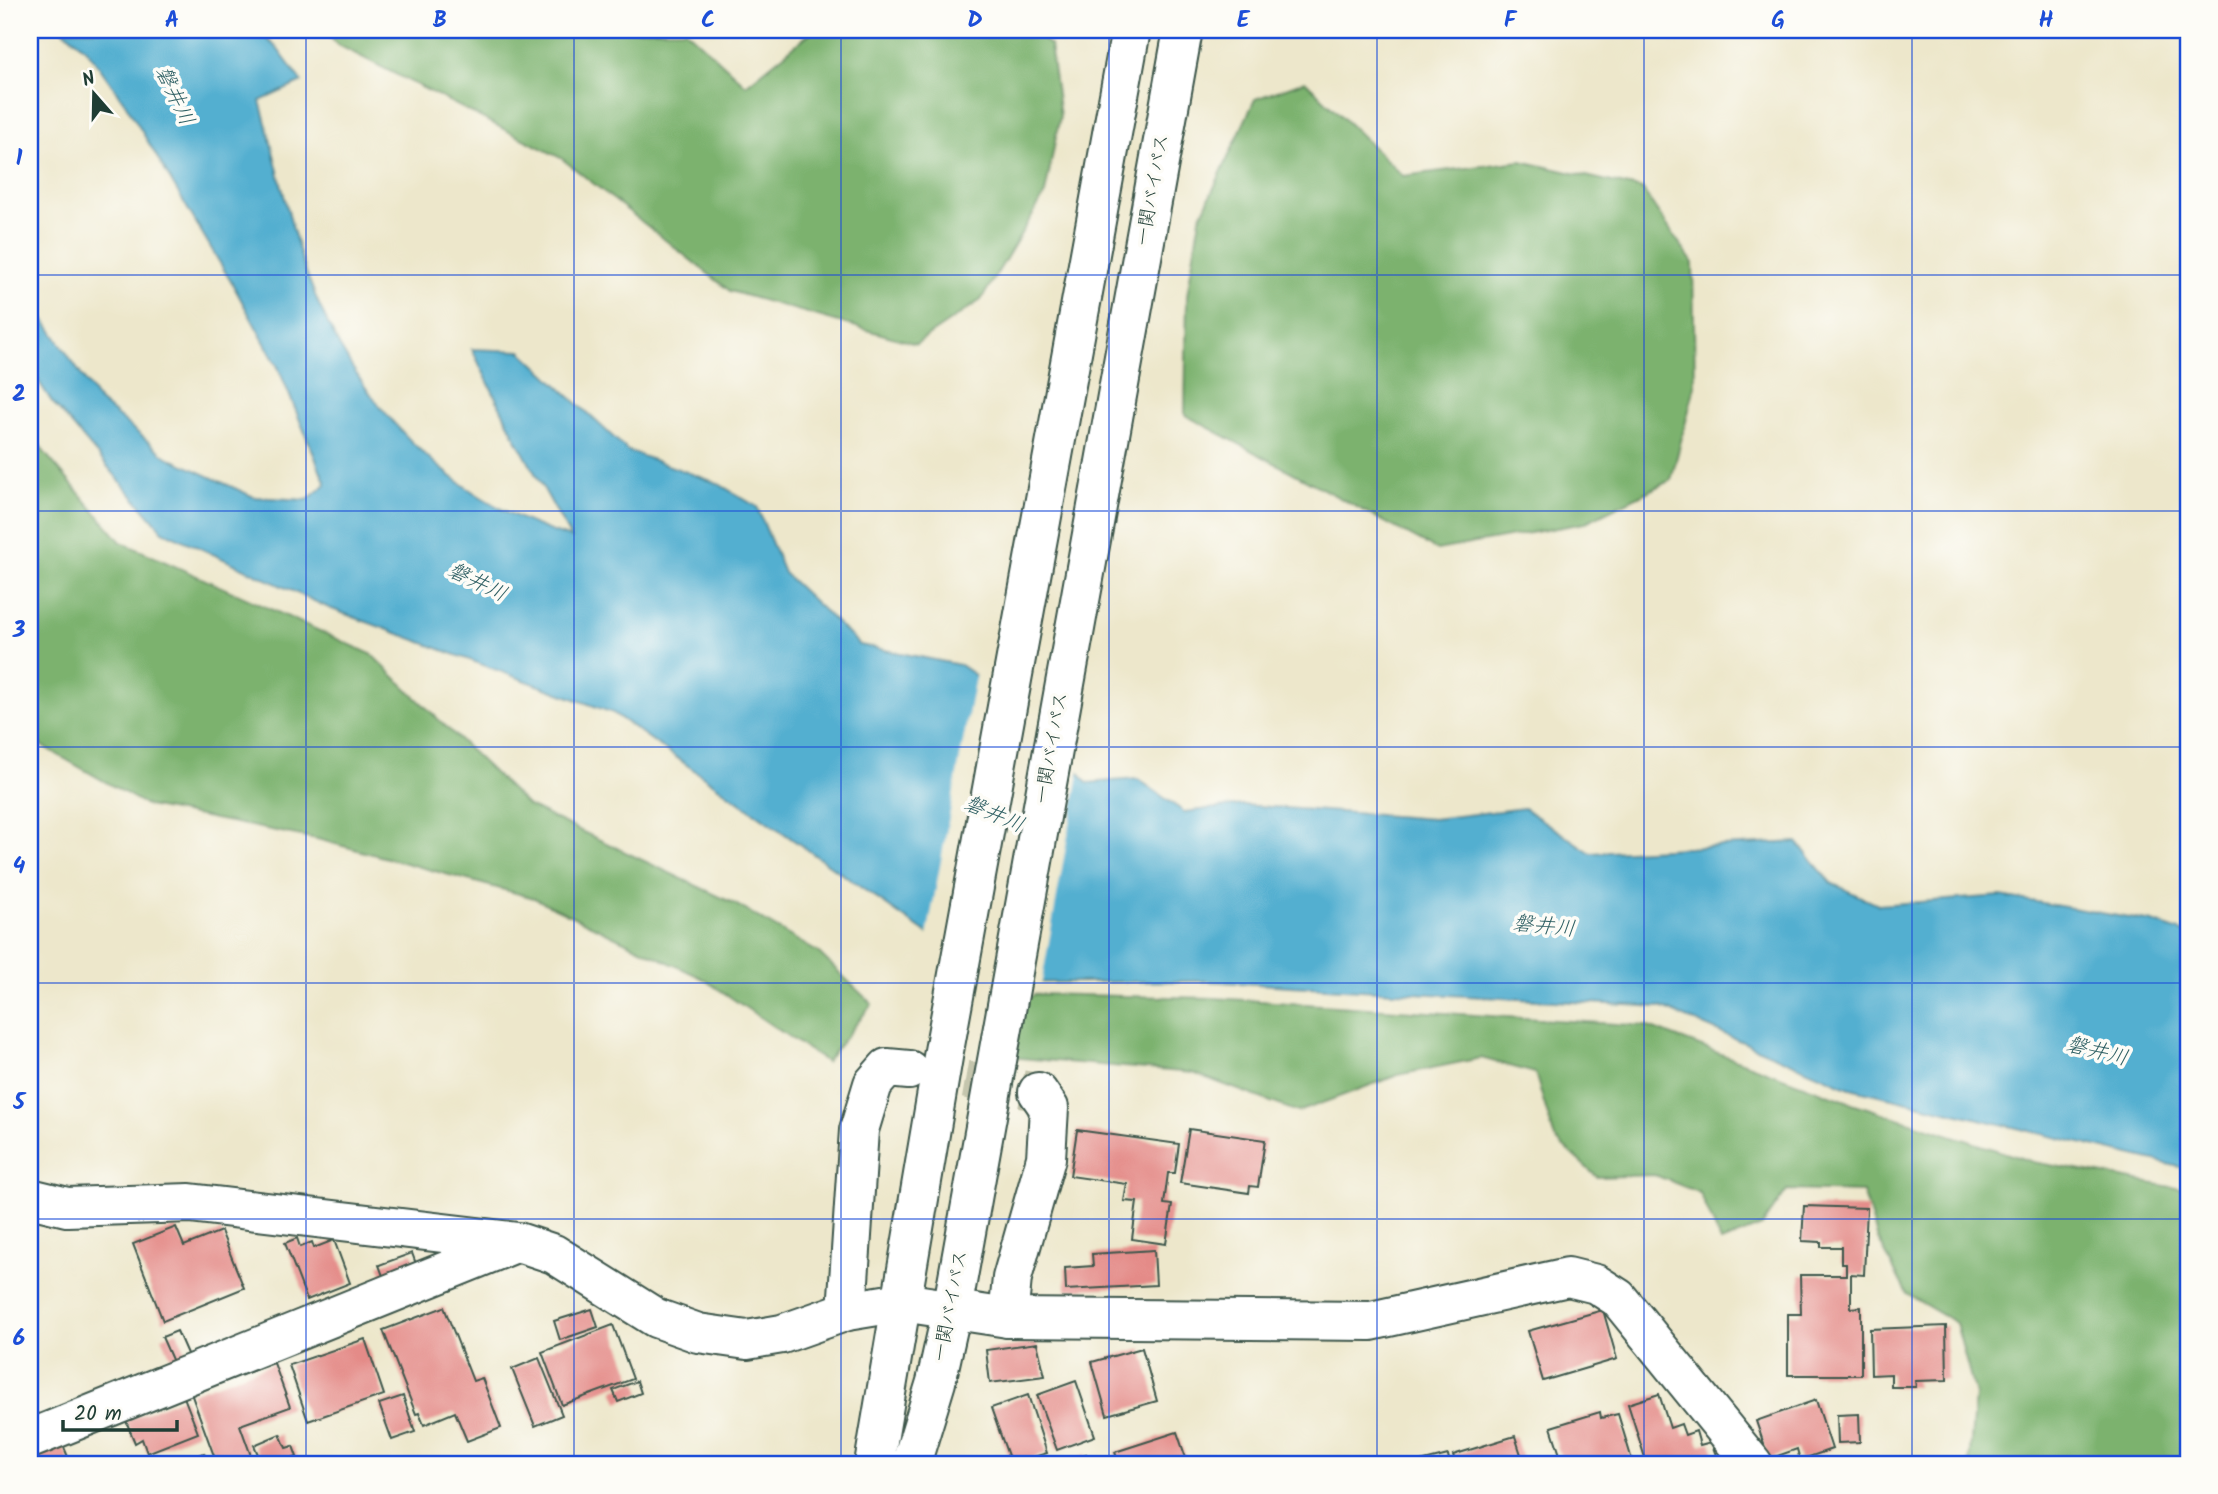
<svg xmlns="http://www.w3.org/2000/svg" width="2218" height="1494" viewBox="0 0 2218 1494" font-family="Kalam,'Klee One',sans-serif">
	<rect width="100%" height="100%" fill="#fdfcf7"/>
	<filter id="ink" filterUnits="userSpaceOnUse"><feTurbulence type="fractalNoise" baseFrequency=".0143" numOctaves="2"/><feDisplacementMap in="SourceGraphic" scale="14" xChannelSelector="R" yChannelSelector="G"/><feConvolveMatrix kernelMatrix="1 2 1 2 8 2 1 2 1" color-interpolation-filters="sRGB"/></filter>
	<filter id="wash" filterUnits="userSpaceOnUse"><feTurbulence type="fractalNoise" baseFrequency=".00686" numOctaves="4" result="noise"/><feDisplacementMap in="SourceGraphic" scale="28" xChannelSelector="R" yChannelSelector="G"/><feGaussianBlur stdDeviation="1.57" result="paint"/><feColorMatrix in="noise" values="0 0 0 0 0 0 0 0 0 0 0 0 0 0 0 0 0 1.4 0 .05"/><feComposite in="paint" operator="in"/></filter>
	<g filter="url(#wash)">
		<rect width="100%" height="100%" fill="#ede7cb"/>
		<g fill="#7bb26e" stroke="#4d7851" stroke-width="2">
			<polygon points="325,30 686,30 746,85 814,30 1029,30 1050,45 1060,116 1045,194 981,300 916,344 730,291 561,158 336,44"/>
			<polygon points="1305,81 1403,176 1521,161 1642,189 1693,263 1695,386 1671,480 1584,523 1437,550 1185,415 1187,295 1200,218 1255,99"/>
			<polygon points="30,430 44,452 121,542 371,654 528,806 735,904 819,953 872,1004 826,1062 702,978 534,898 317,839 148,806 30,739"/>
			<polygon points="1035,994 1214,998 1646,1026 1849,1102 2033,1162 2188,1190 2188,1464 1969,1464 1975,1395 1956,1323 1907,1294 1878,1239 1863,1192 1787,1190 1762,1226 1721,1242 1700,1193 1655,1175 1597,1177 1555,1139 1535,1073 1481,1058 1398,1075 1298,1112 1193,1073 997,1056 1001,1015"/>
		</g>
		<path fill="#52afd0" stroke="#387682" stroke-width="2" d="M63 30H256L276 47 302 82 260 101C276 157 289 226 309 280 355 402 445 499 571 538L516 439 472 349 521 351 628 451 717 483 757 507 784 573 860 645 960 665 1042 721 1087 783 1138 779 1184 812 1243 805 1433 819 1524 808 1591 853 1797 842 1831 883 1878 905 2001 896 2153 922 2188 934V1169L1850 1088 1661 1007 1204 981 997 983 613 713 329 608 163 531 52 402 30 368V298L98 400 167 457 254 497 307 500 326 484 278 367 233 285 125 103 87 50Z"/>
		<polygon fill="#ede7cb" points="976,672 1044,719 1080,768 1041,986 996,986 927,936"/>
		<g id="blocks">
			<g fill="#e48b88">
				<polygon points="1189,1129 1265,1140 1258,1187 1250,1186 1249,1193 1180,1183"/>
				<polygon points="1077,1130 1179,1144 1175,1173 1168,1173 1164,1204 1172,1205 1166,1244 1132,1239 1137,1202 1124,1201 1127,1184 1070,1176"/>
				<polygon points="1804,1206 1867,1208 1864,1275 1851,1274 1851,1308 1861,1307 1861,1375 1788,1375 1788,1314 1801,1314 1800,1275 1846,1275 1846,1264 1841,1264 1841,1247 1821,1247 1821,1242 1802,1241"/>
				<polygon points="176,1227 184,1246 221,1231 244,1288 163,1321 133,1244"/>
				<polygon points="297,1238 300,1247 312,1242 314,1248 334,1240 350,1283 307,1300 285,1243"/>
				<polygon points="1154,1250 1156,1285 1066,1290 1065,1268 1093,1266 1092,1254"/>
				<polygon points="412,1253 419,1272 386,1284 379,1265"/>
				<polygon points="444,1307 473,1381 482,1378 501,1428 467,1441 455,1412 424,1425 419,1413 416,1414 383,1330"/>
				<polygon points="592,1309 598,1327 560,1340 554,1321"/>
				<polygon points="1603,1310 1617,1359 1543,1381 1528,1331"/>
				<polygon points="613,1325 633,1379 562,1405 542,1352"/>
				<polygon points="1946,1326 1947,1380 1915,1381 1916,1387 1891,1387 1891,1374 1871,1375 1870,1329"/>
				<polygon points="177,1331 188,1356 173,1362 162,1337"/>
				<polygon points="365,1339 384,1395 308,1421 289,1365"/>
				<polygon points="1037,1343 1045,1376 990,1383 986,1350"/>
				<polygon points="1142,1348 1157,1401 1107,1415 1092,1362"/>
				<polygon points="539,1358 562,1415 535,1426 512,1369"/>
				<polygon points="274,1363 290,1407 240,1425 254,1464 217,1464 191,1393"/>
				<polygon points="637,1381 641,1393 618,1402 613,1390"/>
				<polygon points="1076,1381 1095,1436 1057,1450 1037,1395"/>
				<polygon points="1659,1394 1670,1428 1681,1424 1685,1435 1696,1431 1700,1445 1711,1442 1717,1458 1697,1464 1647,1464 1628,1404"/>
				<polygon points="1028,1395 1047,1453 1011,1464 991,1408"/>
				<polygon points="403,1396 415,1432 392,1440 379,1404"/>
				<polygon points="184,1397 198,1433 147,1453 142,1439 135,1443 126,1421"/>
				<polygon points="1816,1400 1832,1449 1800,1460 1797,1449 1769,1459 1756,1421"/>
				<polygon points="1600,1412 1601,1418 1618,1414 1632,1460 1619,1464 1563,1464 1551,1427"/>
				<polygon points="1859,1414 1860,1442 1838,1443 1837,1415"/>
				<polygon points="1177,1432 1188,1464 1119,1464 1115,1452"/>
				<polygon points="280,1434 286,1448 293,1446 297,1457 279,1464 262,1464 254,1445"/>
				<polygon points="1515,1436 1524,1464 1456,1464 1453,1455"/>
				<polygon points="63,1445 71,1464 30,1464 30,1459"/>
				<polygon points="204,1453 208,1464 173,1464"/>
				<polygon points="1086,1454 1089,1464 1057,1464"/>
				<polygon points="1448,1455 1450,1464 1416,1464 1416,1463"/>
			</g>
		</g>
	</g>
	<g filter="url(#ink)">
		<use href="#blocks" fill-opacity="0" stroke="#3e564b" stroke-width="2"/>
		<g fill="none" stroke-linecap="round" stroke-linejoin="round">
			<polyline stroke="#c4c5ad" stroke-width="38" stroke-dasharray="38 19" stroke-linecap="butt" points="909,1070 1038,1092"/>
			<g stroke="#3e564b" stroke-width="42">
				<g id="street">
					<polyline points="30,1198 67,1207 190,1203 518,1242 554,1254 656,1318 698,1333 747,1340 782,1334 847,1311 902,1302 1008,1318 1371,1321 1568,1277 1596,1284 1618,1298 1753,1464"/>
					<polyline points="847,1311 859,1130 873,1084 887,1068 909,1070"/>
					<polyline points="1008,1318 1012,1278 1046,1158 1049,1108 1038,1092"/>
					<polyline points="30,1439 513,1244"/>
				</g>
			</g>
			<g stroke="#3e564b" stroke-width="42">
				<g id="highway">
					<polyline points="874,1464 944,1051 1131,30"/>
					<polyline points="911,1464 936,1382 952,1310 1183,30"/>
				</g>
			</g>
			<use href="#street" stroke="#fff" stroke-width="38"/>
			<use href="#highway" stroke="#fff" stroke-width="38"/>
		</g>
	</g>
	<path fill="none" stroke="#1d4ed8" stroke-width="2" stroke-opacity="0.55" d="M306 30V1464M574 30V1464M841 30V1464M1109 30V1464M1377 30V1464M1644 30V1464M1912 30V1464M30 275H2188M30 511H2188M30 747H2188M30 983H2188M30 1219H2188"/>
	<g text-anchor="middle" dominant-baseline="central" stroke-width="7" stroke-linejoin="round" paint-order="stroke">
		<g font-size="19" fill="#1f3d34" stroke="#fdfcf7">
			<text transform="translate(1153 190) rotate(-80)">一関バイパス</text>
			<text transform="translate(1052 748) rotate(-80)">一関バイパス</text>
			<text transform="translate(951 1306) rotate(-79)">一関バイパス</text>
		</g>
		<g font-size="21" font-style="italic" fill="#2e5f63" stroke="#fdfcf7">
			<text transform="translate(174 96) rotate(65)">磐井川</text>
			<text transform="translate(477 583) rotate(26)">磐井川</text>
			<text transform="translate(994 815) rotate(23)">磐井川</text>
			<text transform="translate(1544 927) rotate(6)">磐井川</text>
			<text transform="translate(2097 1052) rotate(14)">磐井川</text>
		</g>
	</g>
	<rect width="2218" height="1494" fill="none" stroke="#fdfcf7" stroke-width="77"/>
	<g transform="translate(94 94) rotate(340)" stroke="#fdfcf7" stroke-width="5" paint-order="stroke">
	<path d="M0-5L12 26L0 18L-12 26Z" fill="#1f3d34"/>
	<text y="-10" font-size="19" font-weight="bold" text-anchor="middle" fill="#1f3d34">N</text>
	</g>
	<path d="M63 1420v10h114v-10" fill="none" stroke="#1f3d34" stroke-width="3.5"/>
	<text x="74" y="1420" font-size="21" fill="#1f3d34" stroke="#fdfcf7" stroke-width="5" paint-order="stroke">20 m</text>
	<rect x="38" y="38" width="2142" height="1418" fill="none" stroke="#1d4ed8" stroke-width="2.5"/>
	<g font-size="23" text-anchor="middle" font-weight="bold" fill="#1d4ed8">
		<text x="172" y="27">A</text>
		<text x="440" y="27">B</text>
		<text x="708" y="27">C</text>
		<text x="975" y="27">D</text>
		<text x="1243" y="27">E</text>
		<text x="1510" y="27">F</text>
		<text x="1778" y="27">G</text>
		<text x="2046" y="27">H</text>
		<text x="19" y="165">1</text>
		<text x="19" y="401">2</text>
		<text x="19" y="637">3</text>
		<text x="19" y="873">4</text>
		<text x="19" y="1109">5</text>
		<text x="19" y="1345">6</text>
	</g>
</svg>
